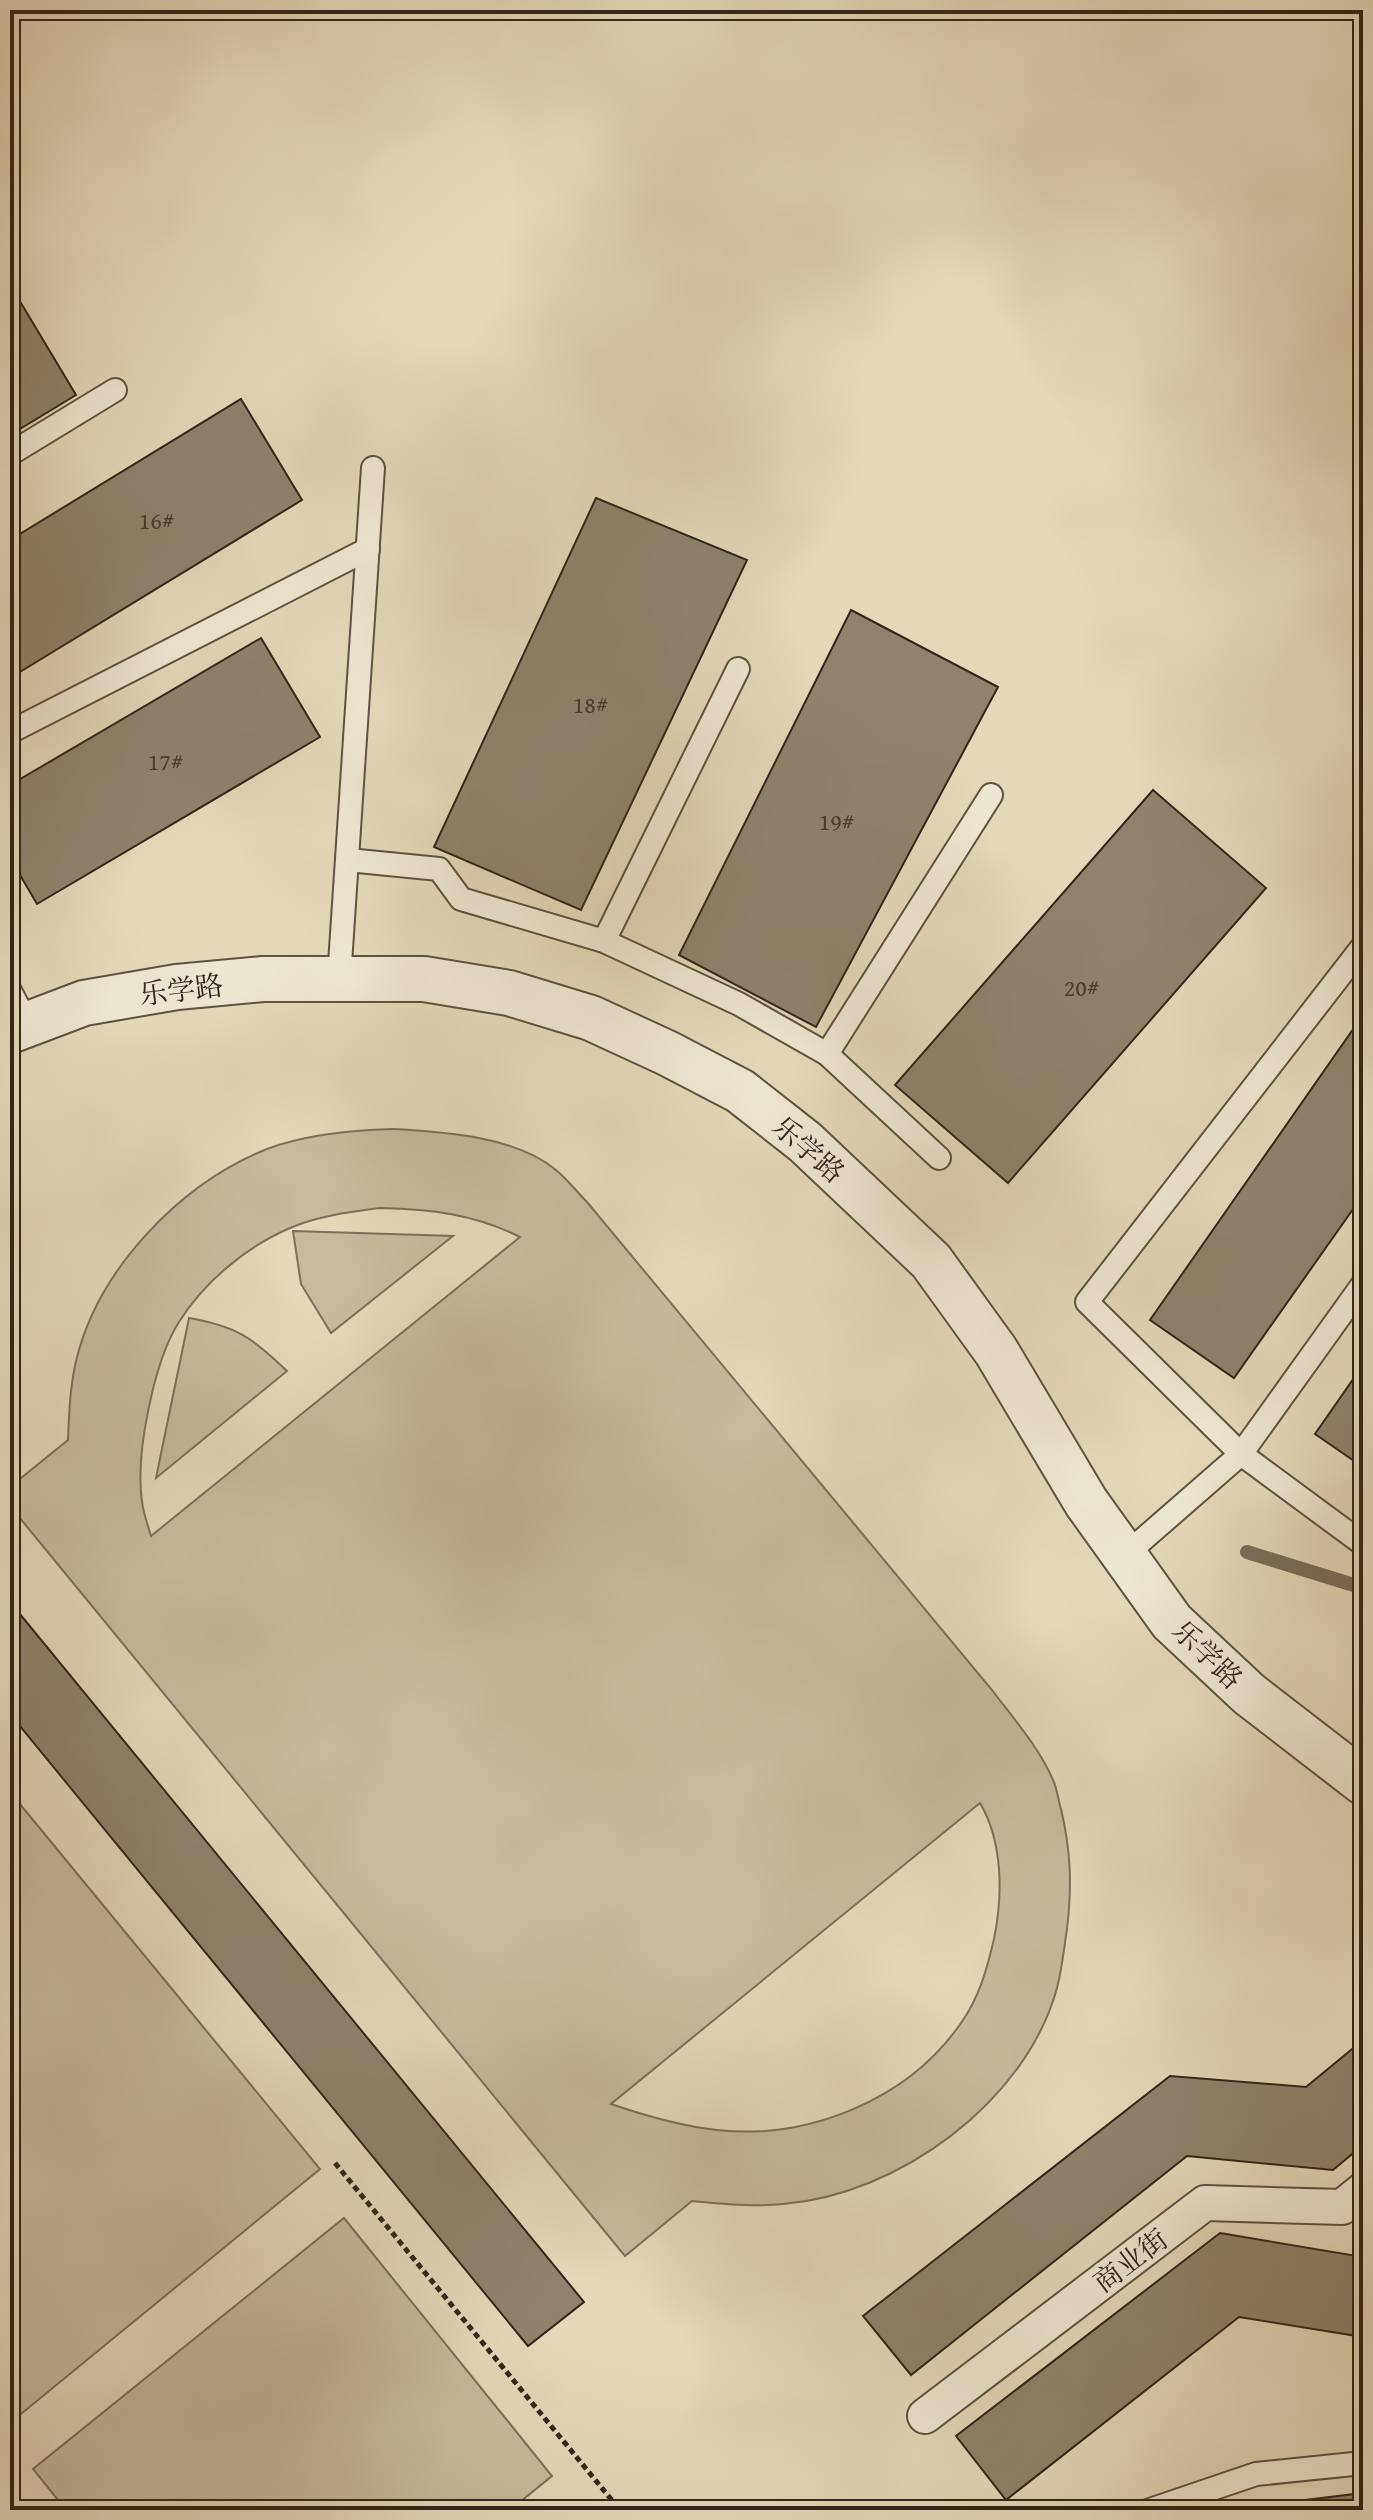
<svg xmlns="http://www.w3.org/2000/svg" width="1373" height="2520" viewBox="0 0 1373 2520" font-family="'Gentium Book Plus','Noto Serif SC',serif">
	<rect width="100%" height="100%" fill="#e3d8b9"/>
	<filter id="stains"><feTurbulence type="fractalNoise" baseFrequency=".0025" numOctaves="4"/><feColorMatrix values="0 0 0 0 .2 0 0 0 0 .09 0 0 0 0 .02 0 0 0 .5 -.17"/></filter>
	<radialGradient id="worn" r=".72"><stop offset=".6" stop-color="#630" stop-opacity="0"/><stop offset="1" stop-color="#630" stop-opacity=".3"/></radialGradient>
	<g fill="#c5ba9e" stroke="#7b705d" stroke-width="2" fill-rule="evenodd">
		<path d="M393 1129C444 1132 515 1136 556 1170 567 1179 577 1192 587 1202L992 1690C1013 1718 1039 1747 1053 1780 1057 1788 1058 1799 1061 1809 1071 1851 1072 1886 1067 1929 1064 1948 1062 1969 1057 1988 1026 2102 898 2195 783 2204 752 2207 722 2204 692 2201L625 2256 10 1506V1487L68 1440C69 1414 70 1387 76 1361 98 1269 180 1184 267 1149 307 1134 351 1130 393 1129ZM380 1208C430 1209 474 1214 520 1237L151 1536C148 1525 143 1513 142 1501 135 1455 154 1361 179 1322 204 1282 246 1247 290 1228 318 1216 350 1212 380 1208ZM980 1803C1003 1842 1003 1895 994 1939 987 1969 979 1998 961 2023 908 2100 808 2140 717 2130 680 2126 646 2116 611 2104Z"/>
		<polygon points="293,1231 453,1236 331,1333 301,1284"/>
		<path d="M189 1318C236 1326 253 1338 287 1371L156 1478Z"/>
		<polygon points="10,1792 320,2169 10,2423"/>
		<polygon points="344,2218 552,2476 510,2510 66,2510 33,2469"/>
	</g>
	<g fill="none" stroke-linecap="round" stroke-linejoin="round">
		<polyline stroke="#776c5a" stroke-width="14" points="1247,1552 1357,1586 1363,1590"/>
	</g>
	<g fill="#8e836e" stroke="#31261c" stroke-width="2">
		<polygon points="18,298 76,395 10,435 10,302"/>
		<polygon points="241,399 302,500 10,678 10,540"/>
		<polygon points="596,498 747,560 581,910 434,847"/>
		<polygon points="851,610 998,687 816,1027 679,955"/>
		<polygon points="261,638 320,737 37,904 10,858 10,785"/>
		<polygon points="1153,790 1266,888 1008,1183 895,1085"/>
		<polygon points="1363,1015 1363,1195 1234,1378 1150,1320"/>
		<polygon points="1363,1365 1363,1467 1315,1434"/>
		<polygon points="10,1602 584,2302 528,2346 10,1714"/>
		<polygon points="1363,2040 1363,2145 1333,2170 1187,2156 911,2375 863,2316 1170,2076 1306,2087"/>
		<polygon points="1220,2233 1363,2257 1363,2337 1239,2317 1006,2500 956,2436"/>
		<polygon points="1363,2493 1363,2510 1257,2510 1297,2501"/>
	</g>
	<g fill="none" stroke-linecap="round" stroke-linejoin="round">
		<g stroke="#5e5243" stroke-width="26">
			<g id="service">
				<polyline points="10,454 115,390"/>
				<polyline points="10,732 368,549"/>
				<polyline points="348,860 439,869 461,899 604,941 739,1004 827,1054 939,1158"/>
				<polyline points="604,941 738,669"/>
				<polyline points="1363,946 1087,1302 1241,1454 1363,1544"/>
				<polyline points="339,979 373,468"/>
				<polyline points="10,991 27,1023"/>
				<polyline points="827,1054 991,795"/>
				<polyline points="1124,1556 1241,1454 1363,1284"/>
				<polyline points="1150,2510 1256,2474 1363,2463"/>
			</g>
		</g>
		<g stroke="#5e5243" stroke-width="38">
			<polyline id="pedestrian" points="925,2416 1205,2203 1342,2207 1363,2190"/>
		</g>
		<g stroke="#5e5243" stroke-width="48">
			<polyline id="minor" points="10,1031 84,1003 177,987 263,979 424,979 509,993 591,1018 667,1053 740,1091 805,1142 931,1261 996,1351 1086,1502 1172,1622 1249,1694 1363,1782"/>
		</g>
		<polyline stroke="#31261c" stroke-width="5" stroke-dasharray="6 4" stroke-linecap="butt" points="335,2163 620,2510"/>
		<use href="#service" stroke="#ede6d2" stroke-width="22"/>
		<use href="#pedestrian" stroke="#ede6d2" stroke-width="34"/>
		<use href="#minor" stroke="#ede6d2" stroke-width="44"/>
	</g>
	<g text-anchor="middle" dominant-baseline="central" stroke-width="8" stroke-linejoin="round" paint-order="stroke">
		<g font-size="24" fill="#483d30">
			<text x="156" y="520">16#</text>
			<text x="590" y="704">18#</text>
			<text x="165" y="761">17#</text>
			<text x="836" y="821">19#</text>
			<text x="1081" y="987">20#</text>
		</g>
		<g font-size="28" fill="#31261c" stroke="#ede6d2">
			<text transform="translate(181 989) rotate(-7)">乐学路</text>
			<text transform="translate(809 1149) rotate(41)">乐学路</text>
			<text transform="translate(1208 1654) rotate(44)">乐学路</text>
			<text transform="translate(1130 2260) rotate(-37)">商业街</text>
		</g>
	</g>
	<rect width="1373" height="2520" fill="none" stroke="#e3d8b9" stroke-width="40"/>
	<rect x="12" y="12" width="1349" height="2496" fill="none" stroke="#31261c" stroke-width="4"/>
	<rect x="20" y="20" width="1333" height="2480" fill="none" stroke="#31261c" stroke-width="2"/>
	<rect width="100%" height="100%" filter="url(#stains)"/>
	<rect width="100%" height="100%" fill="url(#worn)"/>
</svg>
